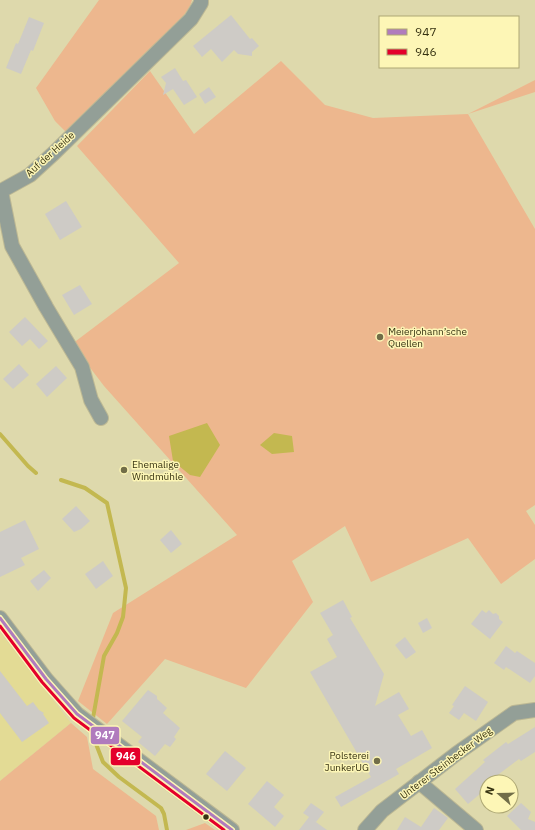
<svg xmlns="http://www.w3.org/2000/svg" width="535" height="830" viewBox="0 0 535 830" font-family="'IBM Plex Sans',sans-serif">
	<rect width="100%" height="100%" fill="#ded9ac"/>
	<polygon fill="#e3db95" points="0,632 71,723 0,781"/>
	<g fill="#edb78e">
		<path d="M99 0H192C189 16 156 43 143 55 118 81 93 108 68 134L55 121 36 88Z"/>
		<polygon points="281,61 325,105 373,118 468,114 535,80 535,92 468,114 535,229 535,505 526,511 535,525 535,559 501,584 468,538 371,582 345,526 292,561 313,602 246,688 165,659 107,724 78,701 113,613 237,535 104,386 72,344 179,263 77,146 150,71 194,134"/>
		<polygon points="71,723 87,737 93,769 156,816 159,830 0,830 0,781"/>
		<polygon points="205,823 215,830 186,830"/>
	</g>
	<g fill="#c3b850">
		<polygon points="207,423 220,445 200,477 190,475 173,461 169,436"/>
		<polygon points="274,433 292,436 294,452 272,454 260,445"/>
	</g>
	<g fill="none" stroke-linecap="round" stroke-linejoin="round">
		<g stroke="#c3b850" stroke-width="4">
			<polyline points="0,434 28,466 36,473"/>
			<polyline points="61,480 85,488 107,503 126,588 123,617 117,633 104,656 93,718"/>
			<polyline points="96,744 103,762 119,777 161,808 164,814 167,830"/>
		</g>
	</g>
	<g fill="#cecbc6">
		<polygon points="231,15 250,39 252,38 259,46 252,52 252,56 238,54 234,50 222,62 211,49 202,57 193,46"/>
		<polygon points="29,17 44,23 33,51 31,50 21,74 6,68 16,43 18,44"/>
		<polygon points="175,68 183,81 186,80 197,97 184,105 173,89 163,95 166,83 161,77"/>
		<polygon points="209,87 216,97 205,104 199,94"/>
		<polygon points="66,201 82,227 60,240 45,214"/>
		<polygon points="80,285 92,304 74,315 62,295"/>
		<polygon points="25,317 48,341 39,349 30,339 22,346 9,332"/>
		<polygon points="19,364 29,375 13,389 3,379"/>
		<polygon points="56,366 67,378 47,397 36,384"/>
		<polygon points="76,506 90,521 81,529 74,532 62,519"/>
		<polygon points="25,520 39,549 21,558 25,565 0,577 0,532"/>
		<polygon points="171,530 182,544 171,553 160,540"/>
		<polygon points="103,561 113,576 96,589 85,574"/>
		<polygon points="44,570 51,578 38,591 30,581"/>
		<polygon points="343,600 352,617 350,618 384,674 375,706 399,692 409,709 398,715 411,736 422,730 432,748 396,769 399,774 341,807 335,797 371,777 310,672 337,657 327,639 333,635 320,613"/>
		<polygon points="482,610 486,613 489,610 493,614 496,613 499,616 499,619 503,622 490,639 471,624"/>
		<polygon points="427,618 432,628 423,633 418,623"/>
		<polygon points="405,637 416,652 406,659 395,645"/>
		<polygon points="506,646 515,653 517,651 535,663 535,676 530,683 506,667 504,670 494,663"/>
		<polygon points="0,671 27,706 33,702 39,710 44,713 43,714 49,723 22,742 0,713"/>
		<polygon points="465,686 488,702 476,721 464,713 459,720 449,713 454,706 452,705"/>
		<polygon points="148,690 157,696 157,699 167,708 163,713 180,728 174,737 176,739 170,747 165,744 155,756 138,742 142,737 122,721"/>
		<polygon points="535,727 535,752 521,761 519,759 495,777 497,779 493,782 487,782 487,788 468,804 455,789 485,762 483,760 506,742 508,744"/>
		<polygon points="225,751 246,768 227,791 206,774"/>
		<polygon points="267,781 284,795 274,807 284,816 275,827 248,804"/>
		<polygon points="311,803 324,812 316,822 313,820 327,830 299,830 309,817 303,813"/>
		<polygon points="521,803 531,812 528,819 535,822 535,830 521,830 507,816"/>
		<polygon points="434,808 448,818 439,830 397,830 405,817 421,827"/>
	</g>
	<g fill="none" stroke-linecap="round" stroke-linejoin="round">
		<g stroke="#bcb894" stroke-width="16">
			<g id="minor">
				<polyline points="101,418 91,400 82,367 46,307 12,246 1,191 30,175 54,153 191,19 201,3 201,0"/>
				<polyline points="0,618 46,679 77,714 232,830"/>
				<polyline points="419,782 476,830"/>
				<polyline points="365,830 382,811 456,754 514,713 535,710"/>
			</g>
		</g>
		<use href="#minor" stroke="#939f97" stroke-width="14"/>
		<g stroke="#fdf6b6" stroke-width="6">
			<polyline id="bus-1" points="0,618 46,679 77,714 232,830"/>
		</g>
		<g stroke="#fdf6b6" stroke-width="6">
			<polyline id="bus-2" points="0,626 42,682 74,718 224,830"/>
		</g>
		<use href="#bus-1" stroke="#b07bbd" stroke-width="3"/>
		<use href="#bus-2" stroke="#e4002b" stroke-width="3"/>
	</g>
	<g fill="#716d48" stroke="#fdf6b6" stroke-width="1.5">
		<circle cx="380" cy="337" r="4"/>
		<circle cx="124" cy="470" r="4"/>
		<circle cx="377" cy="761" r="4"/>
	</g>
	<circle fill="#373312" stroke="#fdf6b6" stroke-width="1.5" cx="206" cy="817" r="3.5"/>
	<g text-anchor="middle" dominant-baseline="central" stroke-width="3" stroke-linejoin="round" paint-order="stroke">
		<g font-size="10" fill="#373312" stroke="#fdf6b6">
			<text transform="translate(50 154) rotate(-42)">Auf der Heide</text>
			<text transform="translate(446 763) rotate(-37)">Unterer Steinbecker Weg</text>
		</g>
		<g font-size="10" fill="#373312" stroke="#fdf6b6" text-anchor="start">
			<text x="388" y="331">Meierjohann’sche<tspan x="388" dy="12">Quellen</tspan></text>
			<text x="132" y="464">Ehemalige<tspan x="132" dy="12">Windmühle</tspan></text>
			<text x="369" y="755" text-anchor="end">Polsterei<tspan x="369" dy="12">JunkerUG</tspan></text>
		</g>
	</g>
	<g stroke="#fdf6b6" stroke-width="1.5">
		<rect x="90" y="726" width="30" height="19" rx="4" fill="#b07bbd"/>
		<rect x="110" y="747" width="31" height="19" rx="4" fill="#e4002b"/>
	</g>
	<g font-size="11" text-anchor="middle" font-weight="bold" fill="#fff">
		<text x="105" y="739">947</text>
		<text x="126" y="760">946</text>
	</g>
	<rect x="379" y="16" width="140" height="52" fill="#fdf6b6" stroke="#aea874"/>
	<rect x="387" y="29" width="20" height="6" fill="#b07bbd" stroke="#aea874"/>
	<text x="415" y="36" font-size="12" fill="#373312">947</text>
	<rect x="387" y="49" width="20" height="6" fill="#e4002b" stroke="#aea874"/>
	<text x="415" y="56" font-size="12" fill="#373312">946</text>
	<g transform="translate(499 794) rotate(290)"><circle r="19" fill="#fdf6b6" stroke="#aea874"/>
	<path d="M0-3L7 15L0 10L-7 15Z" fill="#716d48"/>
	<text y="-6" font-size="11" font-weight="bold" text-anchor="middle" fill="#373312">N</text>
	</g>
</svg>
